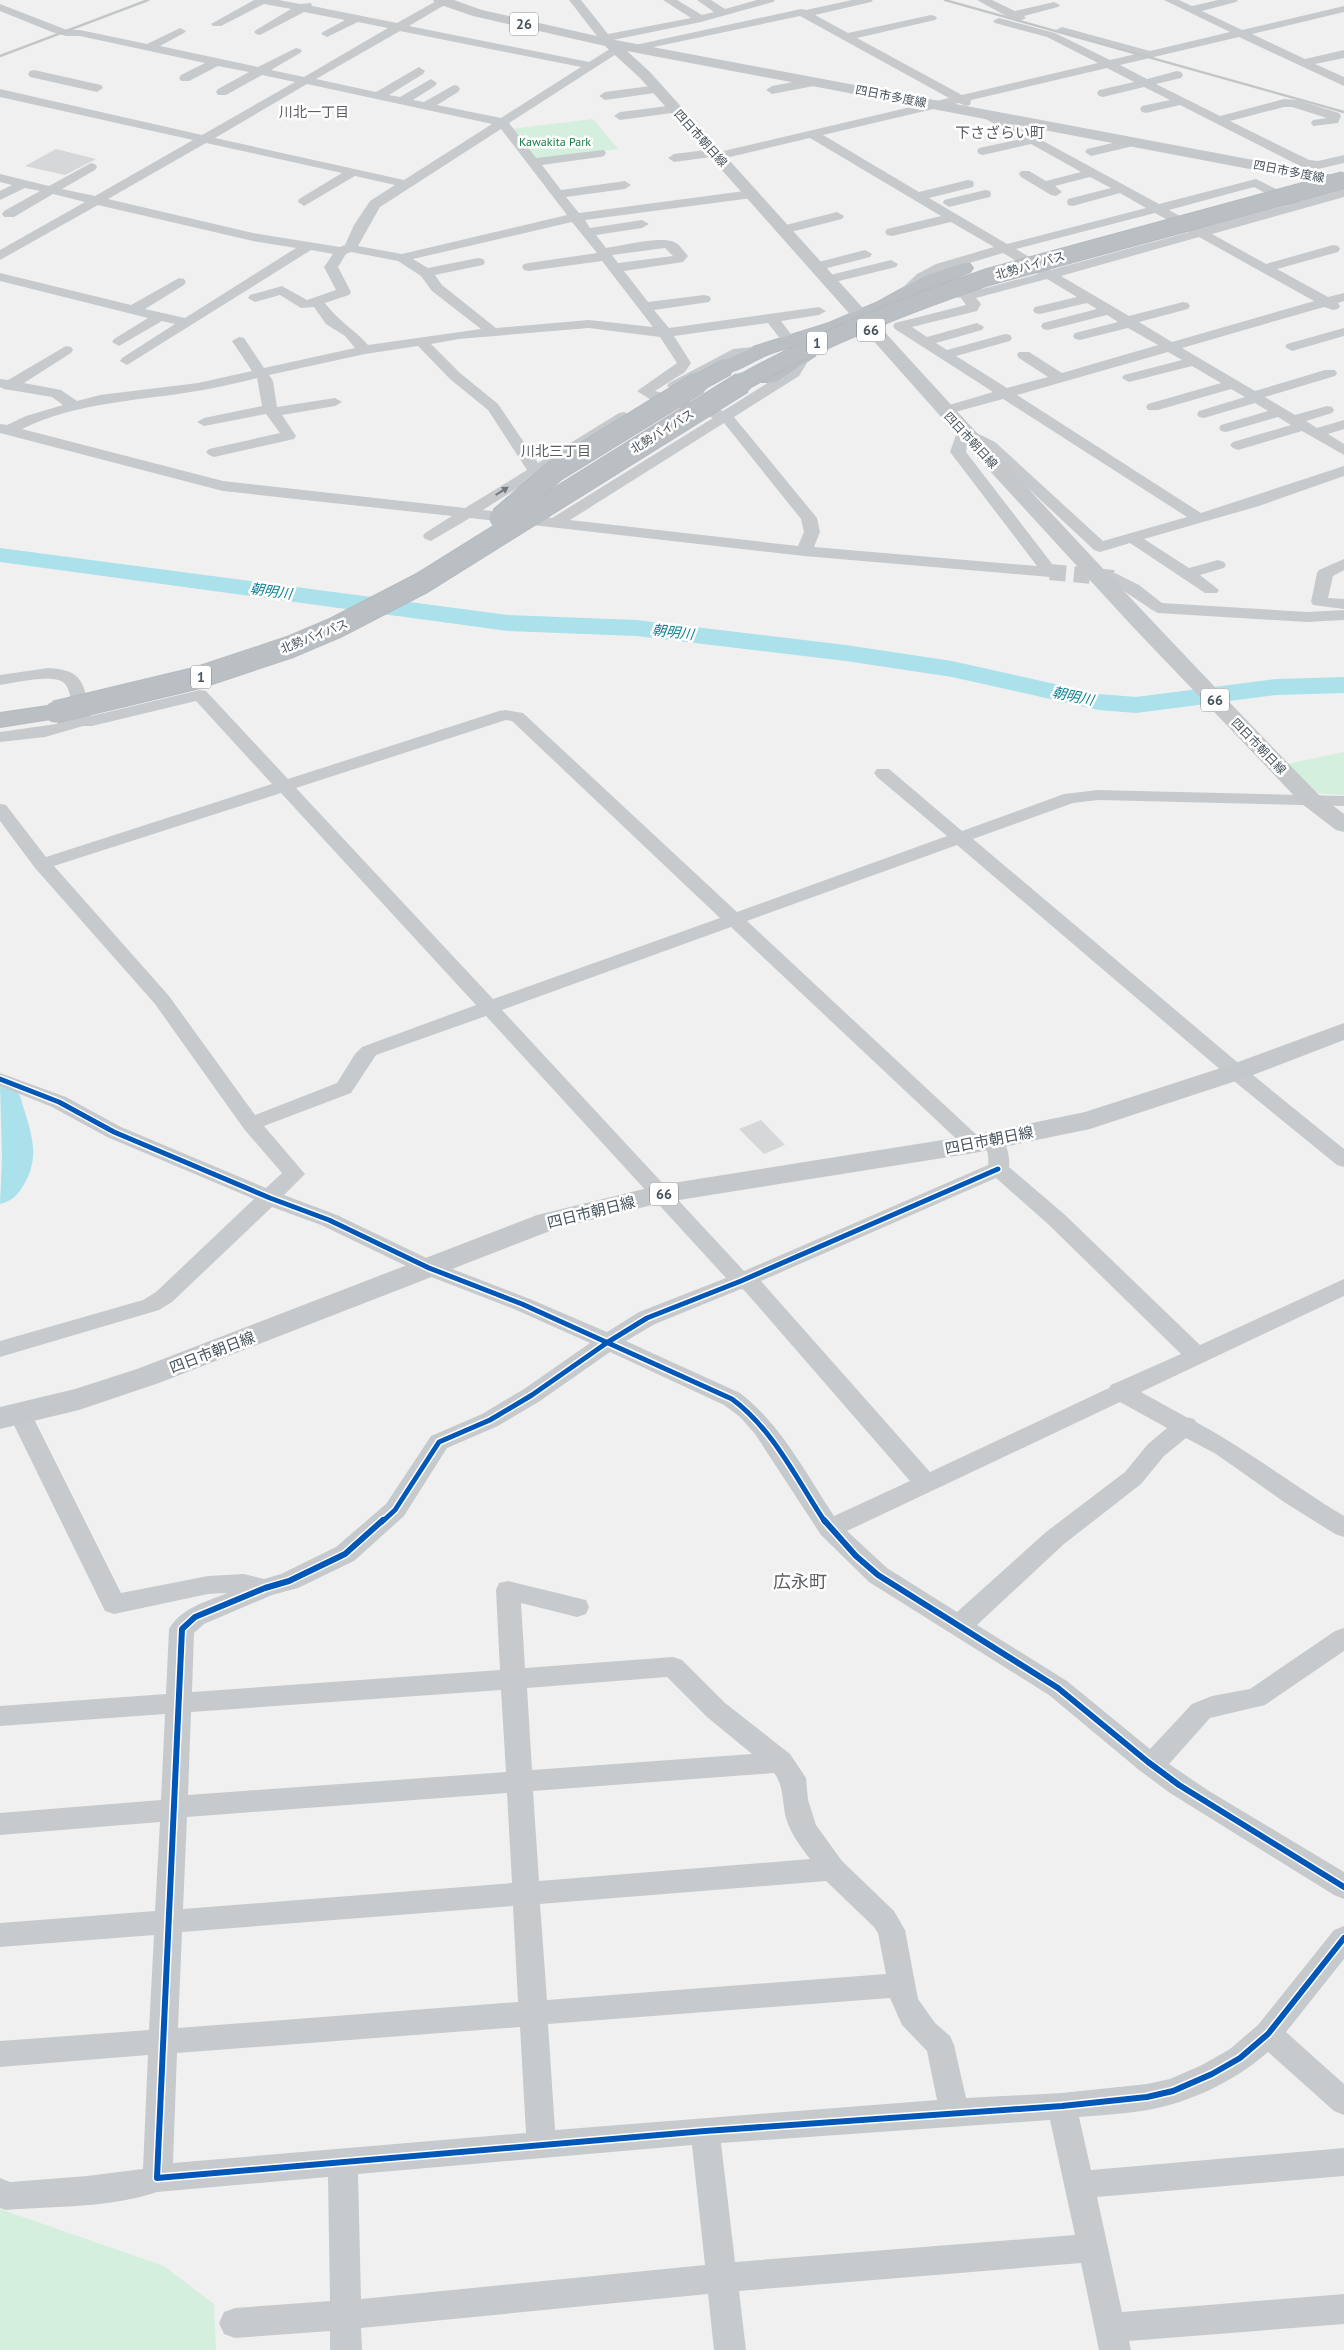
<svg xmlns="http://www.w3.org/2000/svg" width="1344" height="2350" viewBox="0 0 1344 2350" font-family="'PT Sans','Noto Sans JP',sans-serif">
	<rect width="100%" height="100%" fill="#f0f0f0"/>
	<g fill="#d4efdd">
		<polygon points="593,119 618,149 534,160 510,129"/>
		<polygon points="1344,752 1344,795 1313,793 1287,764"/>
		<polygon points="0,2209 164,2266 214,2304 216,2350 0,2350"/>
	</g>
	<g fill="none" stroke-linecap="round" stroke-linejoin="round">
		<g fill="#abe1eb" fill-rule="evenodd">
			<polygon points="0,548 508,615 636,620 846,645 952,661 1099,694 1136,697 1276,679 1344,677 1344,693 1276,695 1136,713 1099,710 952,677 846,661 636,636 508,631 0,562"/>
			<path d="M0 1084 15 1089 20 1096C29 1128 43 1155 23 1186 17 1196 12 1201 0 1204L2 1157Z"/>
		</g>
	</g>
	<g fill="#d6d7d8">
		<polygon points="56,149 96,159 65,175 25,166"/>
		<polygon points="761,1120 785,1145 764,1154 739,1129"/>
	</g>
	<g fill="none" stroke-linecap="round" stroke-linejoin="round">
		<polyline stroke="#c6c9cb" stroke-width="16" stroke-dasharray="16 8" stroke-linecap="butt" points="1050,572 1114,578"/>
		<g stroke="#b5babf" stroke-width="2">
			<g id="highway">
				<path d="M964 263 970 264 973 268 970 272C926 288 886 314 842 331 818 340 793 345 769 354 754 359 737 375 720 371L718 367 720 363 756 346 829 323 878 302 925 276Z"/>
				<polygon points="808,346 815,348 817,352 815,356 776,382 762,382 760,378 762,374 801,348"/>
				<polygon points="55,705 63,707 66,712 63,717 0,727 0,713"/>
			</g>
		</g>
		<g fill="#c7cacc" fill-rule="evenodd">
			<path d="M254 0H279L300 4 311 3 312 6 397 23 438 0H449L448 3 409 26 589 62 613 47H621L623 49 621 51 509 123 536 158 604 150 606 153 604 156 600 157 542 165 561 190 625 181 631 185 625 189 566 197 579 213 752 190 757 191 758 194 757 197 752 198 585 220 590 228 642 220 649 224 642 228 596 235 606 248C622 246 660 236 674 242 679 244 684 251 688 256L683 262 624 271 648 302 704 295 709 296 711 299 709 302 654 310 669 328 819 307 826 311 819 315 781 321 797 342 790 346 785 345 768 323 674 336 691 363 685 372 655 391 723 411 788 370 796 354H806L808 357 807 363 799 376 734 417 817 518 820 532 814 547 1037 566 950 452 958 429H968L995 442 1103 541 1187 517 1003 399 944 415 937 411 939 408 993 392 895 329 893 326 895 323 966 305 961 298 949 296 947 293 949 290 982 289 1038 274 1003 253 946 270 927 280 908 298H898L896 295 898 292 917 274 936 264 994 247 951 222 892 236 887 235 885 232 887 229 941 216 810 138 717 160 711 157 674 162 668 158 674 154 714 149 719 152 949 98 800 16 635 51 629 48 635 45 801 9 806 10 852 0H873L871 2 815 15 848 33 931 15 935 16 937 18 935 20 857 38 962 95 1098 63 1047 37 995 23 993 21 999 18 1055 33 1110 60 1136 54 1058 32 1056 30 1062 27 1150 51 1230 32 1164 0H1179L1192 6 1218 0H1238L1236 2 1202 11 1242 30 1344 6V12L1252 34 1305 59 1344 50V58L1315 64 1344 77V86L1239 37 1120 65 1147 79 1177 71 1181 72 1183 75 1181 78 1156 84 1220 116 1284 99 1297 100 1339 113 1341 116 1338 123 1313 126 1311 123 1313 120 1327 118 1292 107H1284L1230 121 1309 160 1318 161 1344 155V163L1318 169 1302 167 1180 105 1146 113 1142 112 1140 109 1142 106 1170 100 1144 87 1103 97 1099 96 1097 93 1099 90 1134 82 1107 68 971 100 970 105 966 106 959 103 823 135 919 192 968 180 973 181 974 184 973 187 929 198 1007 244 1146 208 1120 193 1073 206 1068 205 1067 202 1068 199 1111 188 1090 177 1055 186 1062 192 1056 196 1051 195 1021 177 1019 174 1021 171H1029L1046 181 1081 172 1031 144 983 155 979 154 977 151 979 148 1021 139 982 117 980 114 986 110 1159 204 1256 179 1300 201 1344 189V197L1212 234 1266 264 1333 245 1338 246 1340 249 1338 252 1277 269 1328 297 1344 293V301L1338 303 1340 306 1338 309 1333 310 1324 307 1182 348 1255 391 1325 370H1335L1337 373 1335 376 1265 397 1295 415 1327 406 1332 407 1334 410 1332 413 1306 421 1317 428 1344 420V429L1328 434 1344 444V455L1302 431 1238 450 1233 448 1230 445 1233 442 1291 425 1278 417 1226 432 1221 431 1219 428 1221 425 1268 411 1255 403 1204 418 1199 417 1197 414 1199 411 1245 397 1231 389 1158 410H1148L1146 407 1148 404 1221 383 1192 366 1129 382 1122 378 1124 375 1182 360 1168 352 1017 395 1201 513 1344 466V476L1259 506 1144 539 1189 568 1218 560 1224 562 1226 565 1224 568 1200 575 1219 590 1217 593H1205L1130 543 1100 552 1094 550 985 448 968 440 966 452 1056 569 1058 572 1056 575 1050 577 804 556 470 518 431 541 425 539 423 536 425 533 452 516 223 491 0 433V424L7 425 26 416 63 405 52 397 4 389 0 387V379L8 380 66 346 71 347 73 350 71 353 24 383 61 390 77 401 100 395 198 383 252 371 232 341 239 337 244 338 264 368 355 348 345 336 326 324 314 307 301 308 280 295 255 302 248 298 250 295 282 286 307 300 336 290 324 267 333 254 311 250 127 365 120 361 122 358 175 324 162 321 119 346 112 342 114 339 148 318 0 281V273L131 305 179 278 184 279 186 282 184 285 145 309 185 318 296 248 253 241 98 205 0 260V250L85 202 53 194 14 217H4L2 214 4 211 40 191 25 188 0 200V191L12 185 0 182V174L49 186 91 163 95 164 97 167 95 170 62 189 95 196 193 140 0 97V89L202 135 295 82 262 75 226 95H218L216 92 218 89 249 72 218 66 189 81H181L179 78 181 75 205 63 80 36H66L52 32 0 11V4L67 30H80L147 44 180 28 186 31 184 33 160 46 258 67 296 48 300 49 302 51 300 53 271 70 304 77 388 28 358 22 327 37 321 34 323 32 345 20 304 12 260 35 256 34 254 32 256 30 291 9 264 4 221 26H213L211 24ZM400 31 581 67 501 118 437 105 458 92 460 89 458 86 454 85 424 102 413 100 435 86 437 83 431 79 400 97 389 95 423 74 425 71 419 67 376 92 316 79ZM307 84 492 124 404 180 215 138ZM501 129 567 215 402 254 358 246 380 207ZM206 143 342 173 299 199 298 202 304 206 355 176 395 185 370 201 354 225 345 245 340 247 253 233 108 199ZM1254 187 1287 205 1202 228 1169 210ZM1155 213 1189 232 1051 270 1016 249ZM572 222 597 253 529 263 524 264 522 267 524 270 529 271 602 261 653 327 589 320 496 328 442 285 435 275 483 265 485 262 483 259 478 258 428 268 413 259ZM1199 237 1314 301 1172 342 1139 322 1188 309 1190 306 1188 303 1183 302 1129 316 1061 276ZM665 248 673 256 618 263 612 255ZM351 252 398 261 421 276 432 291 481 329 368 345C354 329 337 320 325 303L349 295 351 292 338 267 346 254ZM1047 279 1077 297 1035 307 1033 310 1035 313 1040 314 1087 303 1097 309 1043 323 1041 326 1043 329 1048 330 1107 315 1118 322 1075 333 1073 336 1075 339 1080 340 1128 328 1158 345 1062 373 1029 352H1019L1017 355 1019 358 1048 377 1007 388 956 356 1010 341 1012 338 1010 335 1005 334 947 350 936 343 982 330 984 327 977 323 927 337 912 327 977 311 981 304 976 298ZM589 328 660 337 677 363 637 391 651 400 713 418 552 518 483 510 631 416 624 412 619 413 538 463 498 404 460 373 431 344 459 339ZM418 346 450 379 488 410 527 470 465 508 223 481 22 429C77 402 138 401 197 391 217 388 237 383 257 378L262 406 204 418 197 422 204 426 266 414 280 433 209 449 206 452 209 455 214 457 294 439 296 436 282 415 335 406 342 402 335 398 277 407 273 381 269 375 365 354ZM724 423 801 519 804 532 798 546 570 520Z"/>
			<polygon points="569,0 581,0 608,34 691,18 663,0 677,0 702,15 714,12 697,0 711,0 725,9 757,0 775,0 773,2 701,22 613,40 616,43 610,46 600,40"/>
			<polygon points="977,0 992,0 1015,11 1054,2 1060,5 1058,7 1024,16 1026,18 1020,21 1008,17"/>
			<polygon points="34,70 101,85 103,88 97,92 30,77 28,74 30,71"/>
			<polygon points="815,78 819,79 821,82 819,85 772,94 766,90 772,86"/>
			<polygon points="658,85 664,89 662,92 605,100 599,96 605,92"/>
			<polygon points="675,105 679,106 681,109 679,112 620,120 614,116 620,112"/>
			<polygon points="1134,138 1138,139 1140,142 1138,145 1091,156 1085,152 1087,149"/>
			<polygon points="985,190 990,191 991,194 990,197 949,207 943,203 944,200"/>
			<polygon points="837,212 844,216 842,219 783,234 776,230 778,227"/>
			<polygon points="865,250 872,254 870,257 816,271 809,267 811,264"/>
			<polygon points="891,260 898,264 896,267 827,284 820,280 822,277"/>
			<polygon points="1344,328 1344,336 1292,351 1285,347 1287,344"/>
			<polygon points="762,346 767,347 769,350 767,353 741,356 679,389 674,390 667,386 669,383 733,349"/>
			<polygon points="1344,559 1344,570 1333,576 1328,598 1344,599 1344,609 1313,605 1311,602 1317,573 1319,570"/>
			<path d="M1115 573 1139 585 1162 603 1307 612 1344 610V620L1307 622 1158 613C1154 612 1109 581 1107 578L1109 575Z"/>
			<path d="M48 668C85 670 83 684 91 716L200 690 206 691 288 779 499 711 505 710 523 713 737 912 947 836 877 777 874 773 877 769H889L962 831 1064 794 1098 790 1344 796V806L1098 800 1073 803 973 839 1243 1067 1344 1149V1167L1337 1165 1229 1077 957 845 747 921 981 1139 984 1144 981 1149 974 1151 967 1149 731 927 502 1010 744 1271 988 1165C989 1156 987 1148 983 1140L986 1135 993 1133 1000 1135C1007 1146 1010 1154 1009 1167L1064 1214 1200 1345 1344 1279V1296L1141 1392 1186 1417 1194 1419 1196 1422C1248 1450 1294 1486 1344 1516V1537L1335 1534 1284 1502 1216 1454 1186 1438 1164 1456 1141 1484 1064 1544 977 1625 1067 1681 1150 1749 1192 1704 1212 1696 1250 1689 1335 1631 1344 1628V1651L1265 1705 1210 1718 1169 1764 1209 1791 1344 1872V1899L1334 1895 1170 1793 1139 1770 1049 1695 869 1582 821 1535 755 1434 740 1417 724 1405 610 1352 540 1401 498 1426 447 1448 404 1516 354 1561 298 1588 272 1595 204 1624 194 1633 192 1692 500 1670 496 1590 499 1583 508 1581 586 1600 589 1607 586 1614 577 1617 521 1603 525 1668 673 1657 682 1660 725 1703 790 1754 806 1778 808 1800 816 1825 842 1861 894 1911 905 1930 918 1999 935 2023 950 2036 954 2045 966 2098 1062 2093 1147 2084 1170 2079 1202 2065 1230 2049 1258 2025 1334 1930 1344 1926V1959L1286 2032 1344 2084V2115L1334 2111 1268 2052C1235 2081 1191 2102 1148 2110 1125 2114 1102 2115 1079 2117L1091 2170 1344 2148V2176L1097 2197 1122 2312 1344 2294V2324L1129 2341 1131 2350H1099L1081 2263 739 2291 746 2350H714L708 2294 361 2328 362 2350H330V2331L235 2338 224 2334 219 2323 224 2312 235 2308 330 2301 328 2177 157 2192C110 2208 55 2206 6 2210L0 2208V2178L10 2182 87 2176 143 2169 148 2055 0 2067V2041L149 2030 154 1935 0 1947V1923L155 1911 160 1822 0 1835V1813L161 1800 165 1714 0 1726V1706L166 1694 169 1629C181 1608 206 1602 227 1593L208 1594 114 1614 105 1611 9 1415 13 1409 21 1407 29 1409 121 1593 208 1576 244 1574 264 1579 281 1574 336 1547 386 1504 431 1436 482 1414 524 1389 590 1343 514 1309 421 1273 321 1225 272 1207 172 1302 159 1310 0 1357V1341L143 1300 156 1292 254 1199 107 1137 52 1107 0 1086V1073L66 1097 121 1127 266 1188 282 1173 244 1129 155 1004 35 868 0 821V804L6 805 46 857 272 784 196 701 92 726H83L45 737 0 742V732L56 724 74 716C72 707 71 693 66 685 58 672 14 683 0 685V675ZM506 720 512 721 720 918 493 999 296 788ZM281 793 476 1005 362 1047 355 1054 337 1083 255 1115 169 996 54 866ZM486 1016 726 1278 639 1312 607 1332 530 1299 437 1263 337 1215 284 1195 305 1174 264 1126 351 1093 376 1055ZM996 1178 1048 1224 1181 1354 1111 1385 1109 1388 930 1472 761 1281ZM741 1289 744 1290 910 1481 834 1516C806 1474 781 1424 740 1393L626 1341 655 1324ZM1120 1402 1167 1428 1148 1444 1125 1472 1046 1532 957 1612 887 1568 847 1531ZM667 1677 707 1717 752 1754 532 1770 527 1688ZM501 1690 506 1772 188 1795 191 1712ZM774 1773C784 1785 782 1803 786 1818 790 1833 801 1847 810 1859L539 1881 533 1791ZM507 1793 512 1883 183 1909 187 1817ZM826 1881 874 1927 878 1933 886 1974 547 2000 540 1904ZM513 1906 518 2002 178 2028 182 1932ZM890 1998 902 2025 927 2051 937 2100 555 2130 548 2024ZM520 2027 526 2133 173 2163 177 2053ZM1050 2120 1075 2235 735 2262 721 2143ZM692 2145 705 2265 361 2299 358 2174Z"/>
		</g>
		<g fill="#c5c8cb" fill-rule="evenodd">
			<path d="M433 0H454L482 10 610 39 1344 177V187L627 51 650 72C869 316 1089 559 1318 794L1344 814V832L1336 830 1302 804 1132 626 966 445 640 78 605 46 473 16 435 3Z"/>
			<polygon points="1344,1023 1344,1040 1245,1078 1090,1129 974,1153 660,1203 555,1229 159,1383 79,1410 0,1429 0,1407 75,1389 137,1369 537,1215 660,1185 974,1135 1085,1112 1227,1066"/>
		</g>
		<use href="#highway" fill="#babfc3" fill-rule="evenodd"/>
		<g stroke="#c3c6c7" stroke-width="2.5">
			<polyline points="945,0 1344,112"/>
			<polyline points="0,56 148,0"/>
		</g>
		<g stroke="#b5babf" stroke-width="18" stroke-linecap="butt">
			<g id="highway-bridge-far1">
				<polyline points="696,384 727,367"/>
				<path d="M740 384C819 339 902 306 988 277L1344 180"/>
			</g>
		</g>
		<g stroke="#b5babf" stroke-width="23" stroke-linecap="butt">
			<g id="highway-bridge">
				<polyline points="500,518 555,471 698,383"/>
				<polyline points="55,712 197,678 290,647 335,628 422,583 742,383"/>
			</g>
		</g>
		<use href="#highway-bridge-far1" stroke="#babfc3" stroke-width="16"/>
		<use href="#highway-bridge" stroke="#babfc3" stroke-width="21"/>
		<g stroke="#fff" stroke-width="8">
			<g id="cycleway-far1">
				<path d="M0 1079 59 1102 114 1132 270 1198 329 1220 429 1268 522 1304 732 1399C773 1429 797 1480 825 1522"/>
				<polyline points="382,1522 395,1510 439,1442 490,1420 532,1395 608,1342 647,1318 741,1281 998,1169"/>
			</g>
		</g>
		<g stroke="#fff" stroke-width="9">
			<g id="cycleway">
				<polyline points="383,1520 345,1554 289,1581 265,1588 195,1617 182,1629 157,2178 705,2131 1062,2106 1147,2097 1173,2091 1212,2074 1240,2058 1268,2034 1344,1938"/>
				<polyline points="824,1520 856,1556 878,1575 1058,1688 1148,1762 1179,1785 1344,1887"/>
			</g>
		</g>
		<use href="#cycleway-far1" stroke="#0057b8" stroke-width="5"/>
		<use href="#cycleway" stroke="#0057b8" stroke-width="6"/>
	</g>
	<defs><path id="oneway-solid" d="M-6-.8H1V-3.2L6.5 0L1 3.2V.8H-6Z" transform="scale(1.25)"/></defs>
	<use fill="#6d777e" href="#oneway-solid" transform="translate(502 491) rotate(-32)"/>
	<g text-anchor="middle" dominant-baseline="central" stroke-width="5" stroke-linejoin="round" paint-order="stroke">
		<g font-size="12" fill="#47535c" stroke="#fff">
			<text transform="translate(891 96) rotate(11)">四日市多度線</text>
			<text transform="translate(701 138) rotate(48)">四日市朝日線</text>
			<text transform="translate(1289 171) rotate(11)">四日市多度線</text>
			<text transform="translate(1030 265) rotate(-16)">北勢バイパス</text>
			<text transform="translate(662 431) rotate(-32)">北勢バイパス</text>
			<text transform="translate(971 440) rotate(47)">四日市朝日線</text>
			<text transform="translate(314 636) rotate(-22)">北勢バイパス</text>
			<text transform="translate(1259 746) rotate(46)">四日市朝日線</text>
		</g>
		<g font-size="12" fill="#1a7b46" stroke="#fff">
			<text x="555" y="141">Kawakita Park</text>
		</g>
		<g fill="#fff" stroke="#7e878d" stroke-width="1">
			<rect x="510" y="12.5" width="28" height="23" rx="4"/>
			<rect x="857" y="318.5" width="28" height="23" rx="4"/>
			<rect x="807" y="331.5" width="20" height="23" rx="4"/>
			<rect x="191" y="665.5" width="20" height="23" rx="4"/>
			<rect x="1201" y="688.5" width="28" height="23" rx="4"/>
			<rect x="650" y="1182.5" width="28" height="23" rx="4"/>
		</g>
		<g font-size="14" font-weight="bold" fill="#47535c">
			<text x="524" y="24">26</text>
			<text x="871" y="330">66</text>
			<text x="817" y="343">1</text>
			<text x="201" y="677">1</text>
			<text x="1215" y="700">66</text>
			<text x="664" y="1194">66</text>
		</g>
		<g font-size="14" fill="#5b5f64" stroke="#fff">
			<text x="314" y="112">川北一丁目</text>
			<text x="556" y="451">川北三丁目</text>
		</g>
		<g font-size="14" font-style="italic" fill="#108297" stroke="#fff">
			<text transform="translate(271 591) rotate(8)">朝明川</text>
			<text transform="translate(673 632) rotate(7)">朝明川</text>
			<text transform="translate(1073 696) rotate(12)">朝明川</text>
		</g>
		<g font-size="15" fill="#5b5f64" stroke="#fff">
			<text x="1000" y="132">下さざらい町</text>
		</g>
		<g font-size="15" fill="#47535c" stroke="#fff">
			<text transform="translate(989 1140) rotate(-11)">四日市朝日線</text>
			<text transform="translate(591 1212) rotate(-14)">四日市朝日線</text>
			<text transform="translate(212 1352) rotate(-21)">四日市朝日線</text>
		</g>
		<g font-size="18" fill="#5b5f64" stroke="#fff">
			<text x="800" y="1581">広永町</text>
		</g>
	</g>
</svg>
